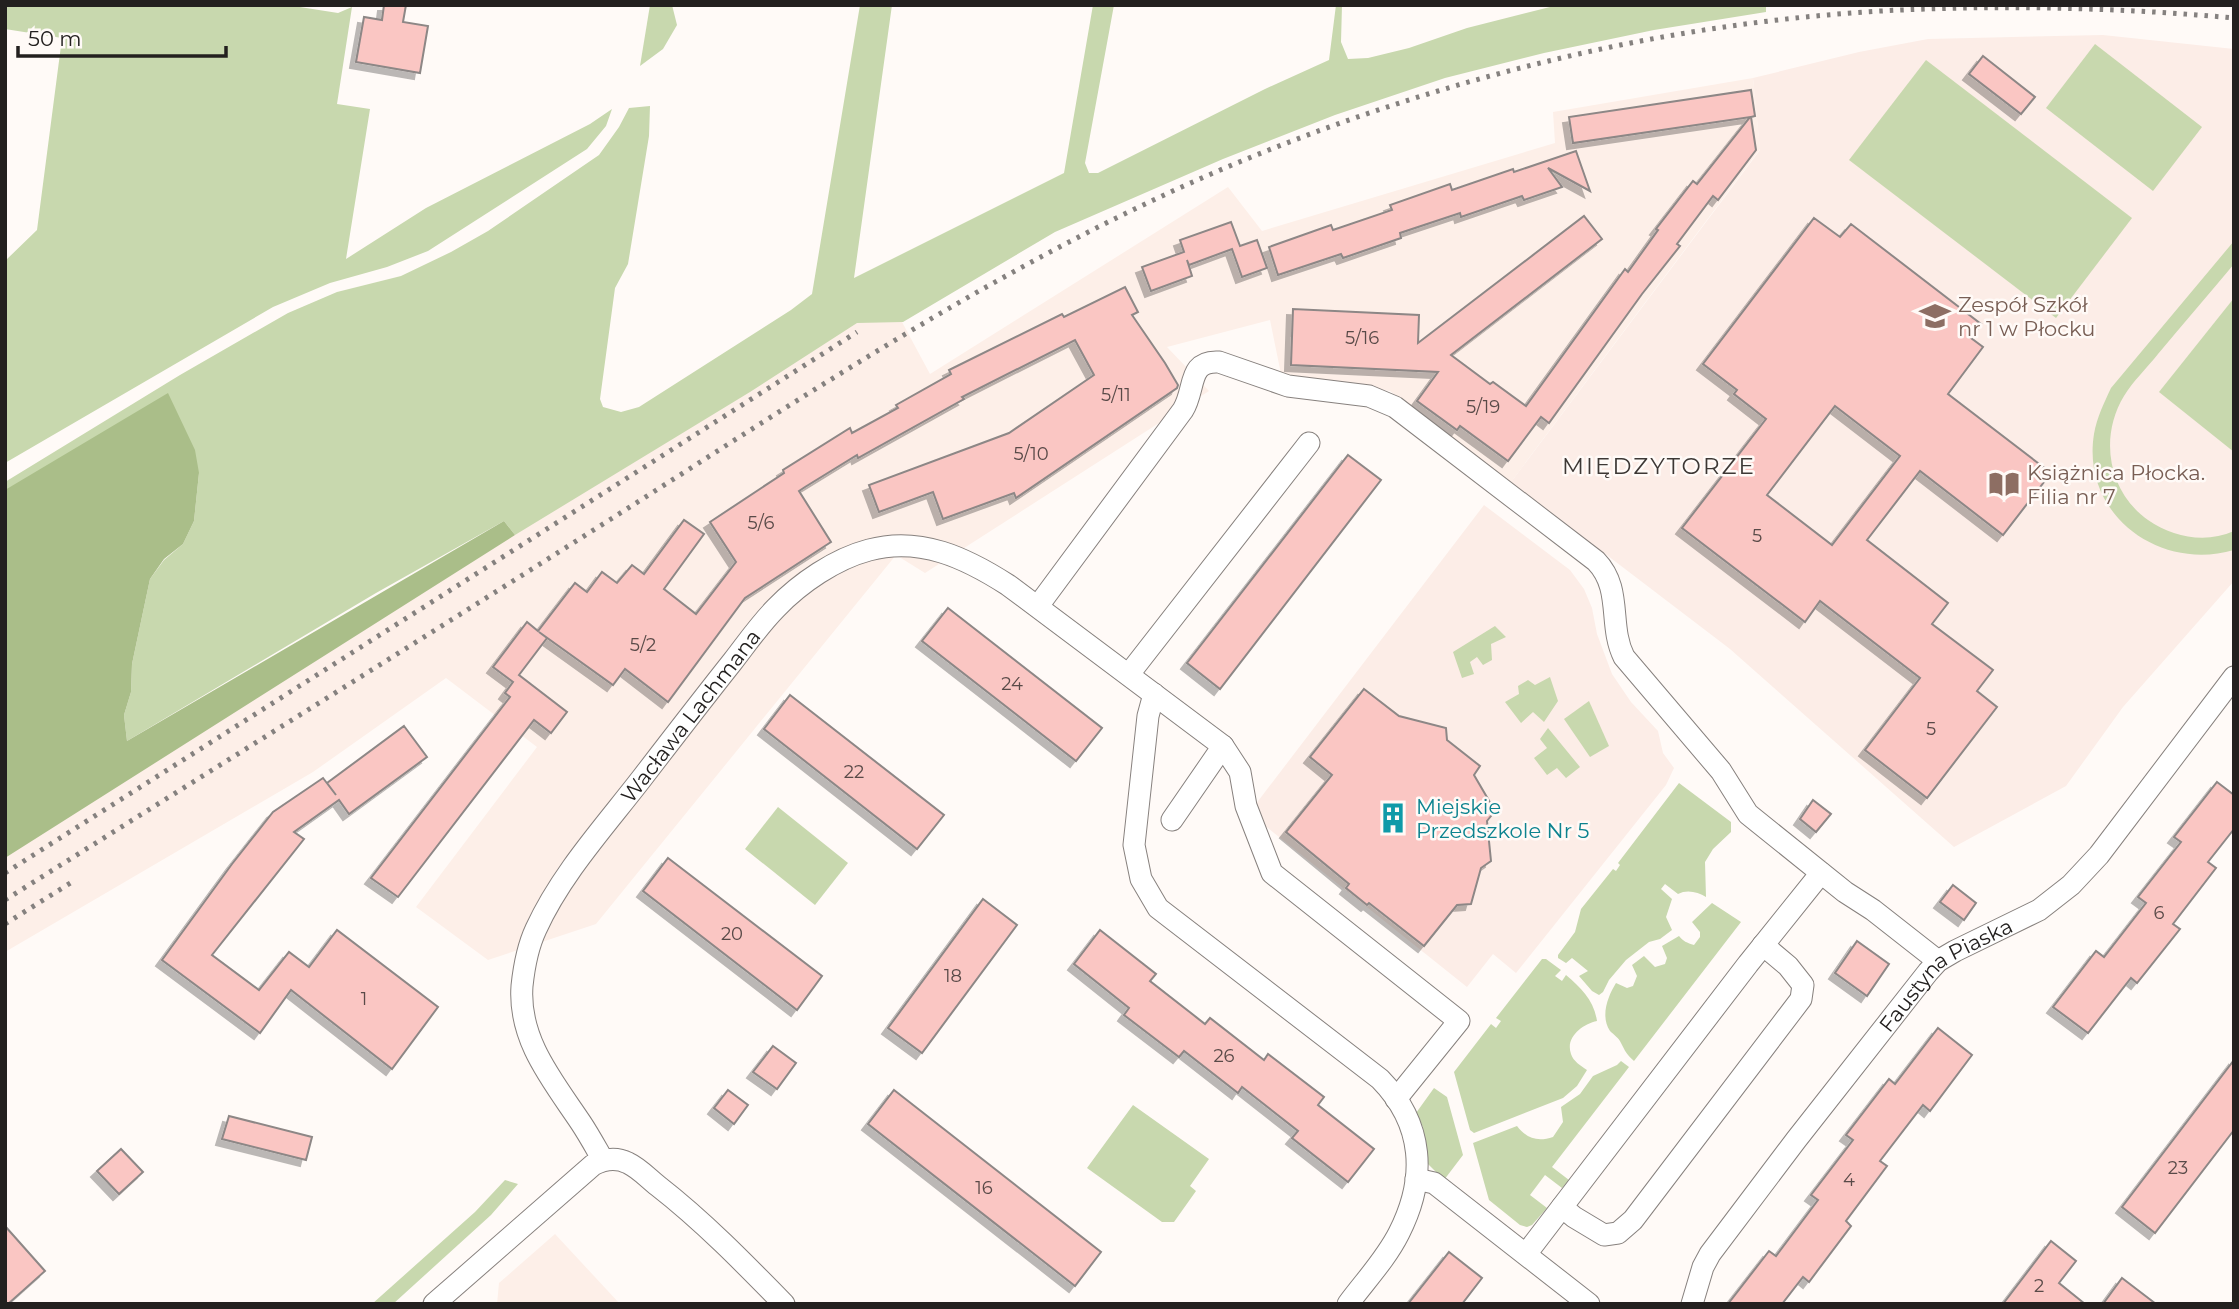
<svg xmlns="http://www.w3.org/2000/svg" width="2239" height="1309" viewBox="0 0 2239 1309" font-family="Montserrat,sans-serif">
	<defs>
		<filter id="shadow"><feDropShadow dx="-6" dy="6" stdDeviation="0" flood-color="#0004"/></filter>
	</defs>
	<rect width="100%" height="100%" fill="#fffaf7"/>
	<g fill="#fdefe8">
		<polygon points="1753,78 1760,149 1511,482 1390,391 1281,374 1270,320 1167,347 1209,391 925,573 896,555 596,924 488,960 416,907 537,747 446,678 313,772 5,952 5,854 888,296 930,374 1228,187 1262,231 1555,143 1553,112"/>
		<polygon points="555,1234 620,1304 497,1304 499,1283"/>
	</g>
	<g fill="#fcede7">
		<polygon points="2103,35 2234,49 2234,581 2123,707 2066,786 1954,847 1730,649 1511,482 1760,150 1753,78 1859,52 1928,39"/>
		<polygon points="1484,505 1570,570 1584,589 1592,608 1597,634 1612,674 1631,702 1658,731 1663,753 1674,768 1666,785 1516,973 1493,954 1467,987 1249,813"/>
	</g>
	<g fill="#c8d8ae">
		<polygon points="5,5 287,5 338,13 352,7 337,104 370,109 346,259 426,208 590,124 612,109 606,126 587,149 428,251 387,267 330,283 273,307 5,463 5,261 37,230 62,38 5,29"/>
		<polygon points="650,5 672,5 677,25 663,49 640,66"/>
		<polygon points="860,5 892,5 854,278 1064,173 1093,5 1114,5 1085,163 1089,173 1098,173 1265,89 1329,60 1336,5 1342,5 1341,42 1348,59 1368,58 1409,48 1467,28 1558,5 1766,5 1766,12 1654,30 1544,53 1445,78 1335,115 1223,159 1055,232 903,322 857,323 750,392 515,535 504,521 376,593 127,741 124,715 131,692 132,664 150,579 164,560 183,544 194,521 199,473 5,490 5,482 180,375 288,313 337,292 401,276 451,252 488,231 599,155 619,127 629,108 650,106 649,136 628,264 615,288 600,399 603,407 621,412 639,407 791,310 812,294"/>
		<polygon points="2095,44 2202,127 2153,191 2046,108"/>
		<polygon points="1926,60 2132,218 2056,318 1849,160"/>
		<path d="M2234 241V264C2209 294 2183 324 2158 354 2147 368 2133 381 2124 396 2099 437 2108 492 2148 520 2173 537 2205 544 2234 531V550C2159 572 2081 514 2094 434 2097 417 2104 403 2111 388Z"/>
		<polygon points="2234,298 2234,452 2159,392"/>
		<polygon points="1495,626 1506,637 1491,644 1492,660 1483,665 1477,657 1470,662 1474,674 1462,678 1453,652"/>
		<polygon points="1550,677 1558,701 1544,722 1533,712 1521,723 1505,702 1519,694 1518,686 1528,680 1535,685"/>
		<polygon points="1589,701 1609,746 1590,757 1564,719"/>
		<polygon points="1548,728 1580,767 1566,778 1557,768 1547,775 1534,758 1547,748 1540,739"/>
		<path d="M1679 783 1731 822V832L1713 849 1705 862 1706 897C1698 892 1687 889 1678 894L1665 884 1661 889 1672 899 1666 917 1672 930 1660 939 1649 942 1626 960 1609 980 1603 992 1599 995 1592 991 1579 976 1588 971 1572 958 1566 963 1558 958V955L1575 932 1581 909 1613 869 1616 871 1620 865 1618 863Z"/>
		<polygon points="778,807 848,863 815,905 745,849"/>
		<path d="M1712 903 1741 922 1634 1061C1627 1055 1625 1051 1621 1043 1619 1038 1614 1035 1610 1031 1600 1016 1608 996 1616 983L1627 988 1633 986 1637 976 1632 965 1644 956 1655 967 1665 964 1667 958 1662 946 1679 936C1683 941 1687 943 1694 945L1700 937V932L1692 922Z"/>
		<path d="M1542 959H1546L1561 970 1555 976 1562 981 1566 975C1581 988 1594 1000 1597 1021 1583 1024 1565 1037 1571 1054 1573 1061 1581 1066 1587 1070L1577 1086 1563 1098 1474 1133 1470 1130 1454 1072 1491 1024 1496 1028 1501 1021 1496 1018Z"/>
		<path d="M1621 1061 1629 1067 1552 1167 1569 1180 1562 1188 1545 1175 1530 1195 1547 1208 1532 1225 1527 1227 1520 1225 1489 1200 1473 1143 1517 1126C1527 1139 1538 1142 1553 1137L1563 1122 1561 1107 1580 1094 1593 1076 1617 1065Z"/>
		<polygon points="1434,1088 1447,1097 1463,1155 1444,1180 1427,1163 1423,1127 1416,1113"/>
		<polygon points="1133,1105 1209,1159 1190,1186 1196,1191 1174,1222 1162,1222 1087,1168"/>
		<polygon points="505,1180 518,1184 491,1215 393,1304 372,1304 475,1212"/>
	</g>
	<polygon fill="#aabe89" points="168,393 195,450 199,473 194,521 183,544 164,559 150,579 132,664 131,692 124,715 127,741 504,521 515,535 5,858 5,490"/>
	<g fill="#fac6c3" stroke="#8d8786" stroke-width="2" fill-rule="evenodd" filter="url(#shadow)">
		<polygon points="384,5 406,5 403,22 428,26 420,73 356,62 364,17 382,20"/>
		<polygon points="1983,56 2035,97 2021,114 1969,74"/>
		<polygon points="1751,90 1755,116 1751,117 1756,150 1718,200 1713,196 1677,244 1680,246 1642,294 1549,423 1541,417 1508,461 1460,426 1457,430 1417,401 1438,372 1291,365 1293,309 1419,315 1418,343 1584,216 1602,239 1451,355 1490,384 1493,382 1526,406 1625,269 1628,272 1658,230 1656,229 1693,181 1697,184 1750,117 1573,143 1569,117"/>
		<polygon points="1576,151 1590,191 1548,168 1562,187 1524,200 1522,196 1461,217 1460,213 1400,233 1401,238 1343,258 1341,254 1278,275 1269,247 1331,225 1333,230 1392,210 1390,205 1450,184 1452,190 1513,169 1514,172"/>
		<path d="M1814 218 1840 237 1851 224 1981 324 1971 338 1983 347 1948 394 2051 473 2003 535 1920 471 1867 540 1948 603 1932 624 1993 670 1977 691 1997 707 1927 798 1865 750 1920 678 1820 601 1805 622 1682 528 1766 419 1734 394 1737 390 1703 364ZM1835 406 1900 456 1832 545 1767 495Z"/>
		<polygon points="1231,222 1240,246 1257,240 1267,268 1242,277 1232,249 1189,265 1187,260 1192,276 1151,291 1142,267 1184,252 1180,240"/>
		<polygon points="1125,287 1138,312 1132,315 1165,363 1178,385 1177,388 1016,498 1014,493 943,519 933,492 879,512 869,485 1009,433 1094,375 1075,340 962,397 964,399 858,458 857,455 805,487 799,491 831,542 745,598 668,702 625,669 613,685 539,632 547,638 519,675 567,712 551,733 534,720 398,897 371,878 510,697 505,693 513,682 493,667 527,622 538,631 575,583 587,592 602,572 617,583 632,565 644,574 684,520 704,534 664,589 696,614 736,562 710,522 784,473 783,470 850,428 852,433 898,408 896,405 951,374 949,370 1062,314 1064,317"/>
		<polygon points="1348,455 1381,480 1220,689 1187,663"/>
		<polygon points="948,608 1102,728 1076,761 922,641"/>
		<polygon points="1364,689 1399,716 1446,728 1447,740 1480,766 1474,775 1495,811 1487,821 1491,861 1481,868 1471,904 1457,905 1424,946 1369,903 1367,905 1346,888 1349,884 1286,832 1332,775 1310,757"/>
		<polygon points="790,695 944,815 917,849 764,729"/>
		<polygon points="404,726 427,757 349,814 339,800 294,832 304,839 212,955 259,990 289,952 309,967 337,930 438,1007 392,1069 291,990 260,1033 162,960 232,864 273,812 323,778 336,795 327,783"/>
		<polygon points="2217,782 2234,795 2234,829 2208,862 2216,868 2173,924 2180,929 2137,983 2131,978 2088,1033 2053,1007 2096,951 2104,957 2146,903 2138,897 2181,842 2174,837"/>
		<polygon points="1813,800 1831,814 1816,832 1800,819"/>
		<polygon points="668,858 822,976 797,1010 643,891"/>
		<polygon points="1953,885 1976,903 1964,920 1940,902"/>
		<polygon points="983,899 1017,925 922,1053 888,1028"/>
		<polygon points="1100,930 1156,974 1150,981 1205,1024 1210,1018 1264,1060 1268,1054 1324,1097 1318,1105 1374,1149 1348,1182 1292,1138 1298,1131 1242,1087 1238,1093 1184,1051 1179,1057 1124,1015 1129,1008 1074,964"/>
		<polygon points="1857,941 1889,964 1867,996 1835,973"/>
		<polygon points="1938,1028 1972,1055 1930,1111 1923,1105 1880,1161 1887,1166 1846,1221 1851,1226 1809,1282 1803,1277 1782,1304 1728,1304 1769,1251 1776,1256 1818,1200 1811,1195 1853,1140 1846,1135 1889,1079 1895,1084"/>
		<polygon points="773,1046 796,1063 777,1089 753,1072"/>
		<polygon points="2234,1060 2234,1130 2155,1233 2122,1207"/>
		<polygon points="728,1090 748,1105 734,1124 714,1108"/>
		<polygon points="894,1090 1101,1252 1075,1286 868,1124"/>
		<polygon points="229,1116 312,1137 306,1160 222,1139"/>
		<polygon points="121,1149 143,1172 119,1194 97,1171"/>
		<polygon points="5,1226 45,1271 8,1304 5,1304"/>
		<polygon points="2051,1241 2076,1261 2059,1283 2085,1304 2003,1304"/>
		<polygon points="1449,1252 1482,1278 1462,1304 1408,1304"/>
		<polygon points="2122,1278 2156,1304 2103,1304"/>
	</g>
	<g fill="none" stroke-linecap="round" stroke-linejoin="round">
		<g stroke="#87817e" stroke-width="23">
			<g id="minor">
				<path d="M1038 606 1183 410C1196 389 1187 360 1219 362L1288 386 1369 396 1395 407 1596 561C1623 589 1608 625 1624 657L1721 771 1748 814 1845 892 1873 910 1938 961"/>
				<polyline points="1129,674 1309,443"/>
				<path d="M1154 694 1148 716 1134 845 1141 879 1158 908 1380 1079C1424 1124 1427 1178 1399 1233 1386 1259 1365 1281 1348 1304"/>
				<polyline points="1223,746 1240,772 1246,806 1272,873 1459,1021 1396,1099"/>
				<path id="s1" d="M603 1160C596 1148 589 1135 581 1123 553 1081 518 1040 522 986 524 967 528 946 536 929 561 874 605 826 642 778 672 739 702 700 733 661 747 643 760 624 776 608 800 583 835 559 869 550 920 536 966 558 1008 585L1223 746 1172 820"/>
				<polyline points="1416,1179 1434,1183 1589,1304"/>
				<polyline points="1562,1207 1574,1217 1604,1235 1618,1233 1633,1220 1801,999 1803,985 1788,966 1763,945"/>
				<polyline points="1526,1254 1748,964 1821,873"/>
				<path d="M434 1304 593 1165C604 1159 616 1157 628 1163 639 1168 649 1179 658 1186 703 1221 744 1263 784 1304"/>
				<path id="s2" d="M1692 1304 1703 1267 1710 1254 1796 1140 1928 972 1938 961 1955 951 2039 910 2071 885 2099 855 2234 677"/>
			</g>
		</g>
		<use href="#minor" stroke="#fff" stroke-width="21"/>
		<g stroke="#85817f" stroke-width="5" stroke-dasharray="3.5 7" stroke-linecap="butt">
			<polyline points="5,873 857,332"/>
			<path d="M5 900C207 773 409 647 611 519 798 400 984 276 1186 185 1409 85 1657 21 1901 10 2012 5 2123 8 2234 18"/>
			<polyline points="5,924 72,882"/>
		</g>
	</g>
	<defs>
		<g id="school-bare" transform="scale(2.415)"><path d="M0-5L7-2L0 1L-7-2ZM-4 1L0 2.5L4 1V4Q0 6-4 4Z" fill="#8d6e63" stroke="#fffaf7" stroke-width="2.5" paint-order="stroke"/></g>
		<g id="library-bare" transform="scale(2.415)"><path d="M-6-4Q-3-5.5-.7-3.5V5Q-3 3-6 4ZM6-4Q3-5.5 .7-3.5V5Q3 3 6 4Z" fill="#8d6e63" stroke="#fffaf7" stroke-width="2.5" paint-order="stroke"/></g>
		<g id="building-bare" transform="scale(2.415)"><path d="M-4-6H4V6H1V3H-1V6H-4ZM-2.5-4.3h1.7v1.8h-1.7ZM.8-4.3h1.7v1.8H.8ZM-2.5-1h1.7V.8h-1.7ZM.8-1h1.7V.8H.8Z" fill="#0f9aa8" stroke="#fffaf7" stroke-width="2.5" paint-order="stroke"/></g>
	</defs>
	<g fill-rule="evenodd">
		<use href="#school-bare" x="1935" y="316"/>
		<use href="#library-bare" x="2004" y="484"/>
		<use href="#building-bare" x="1393" y="818"/>
	</g>
	<g text-anchor="middle" dominant-baseline="central" stroke-width="5" stroke-linejoin="round" paint-order="stroke">
		<g font-size="18" fill="#594a48">
			<text x="1362" y="338">5/16</text>
			<text x="1116" y="395">5/11</text>
			<text x="1483" y="407">5/19</text>
			<text x="1031" y="454">5/10</text>
			<text x="761" y="523">5/6</text>
			<text x="1757" y="536">5</text>
			<text x="643" y="645">5/2</text>
			<text x="1012" y="684">24</text>
			<text x="1931" y="729">5</text>
			<text x="854" y="772">22</text>
			<text x="2159" y="913">6</text>
			<text x="732" y="934">20</text>
			<text x="953" y="976">18</text>
			<text x="364" y="999">1</text>
			<text x="1224" y="1056">26</text>
			<text x="2178" y="1168">23</text>
			<text x="1849" y="1180">4</text>
			<text x="984" y="1188">16</text>
			<text x="2039" y="1286">2</text>
		</g>
		<g font-size="21" fill="#785e54" stroke="#fffaf7" text-anchor="start">
			<text x="1958" y="304">Zespół Szkół<tspan x="1958" dy="24">nr 1 w Płocku</tspan></text>
			<text x="2027" y="472">Książnica Płocka.<tspan x="2027" dy="24">Filia nr 7</tspan></text>
		</g>
		<g font-size="21" fill="#23201f" stroke="#fffaf7">
			<text stroke="none"><textPath href="#s1" startOffset="518">Wacława Lachmana</textPath></text>
			<text stroke="none"><textPath href="#s2" startOffset="422">Faustyna Piaska</textPath></text>
		</g>
		<g font-size="21" fill="#0d838f" stroke="#fffaf7" text-anchor="start">
			<text x="1416" y="806">Miejskie<tspan x="1416" dy="24">Przedszkole Nr 5</tspan></text>
		</g>
		<g font-size="23" letter-spacing="2" fill="#3d3835" stroke="#fffaf7">
			<text x="1659" y="466">MIĘDZYTORZE</text>
		</g>
	</g>
	<rect width="2239" height="1309" fill="none" stroke="#23201f" stroke-width="14"/>
	<path d="M18 46v10h208v-10" fill="none" stroke="#23201f" stroke-width="3.5"/>
	<text x="28" y="46" font-size="21" fill="#23201f" stroke="#fffaf7" stroke-width="5" paint-order="stroke">50 m</text>
</svg>
